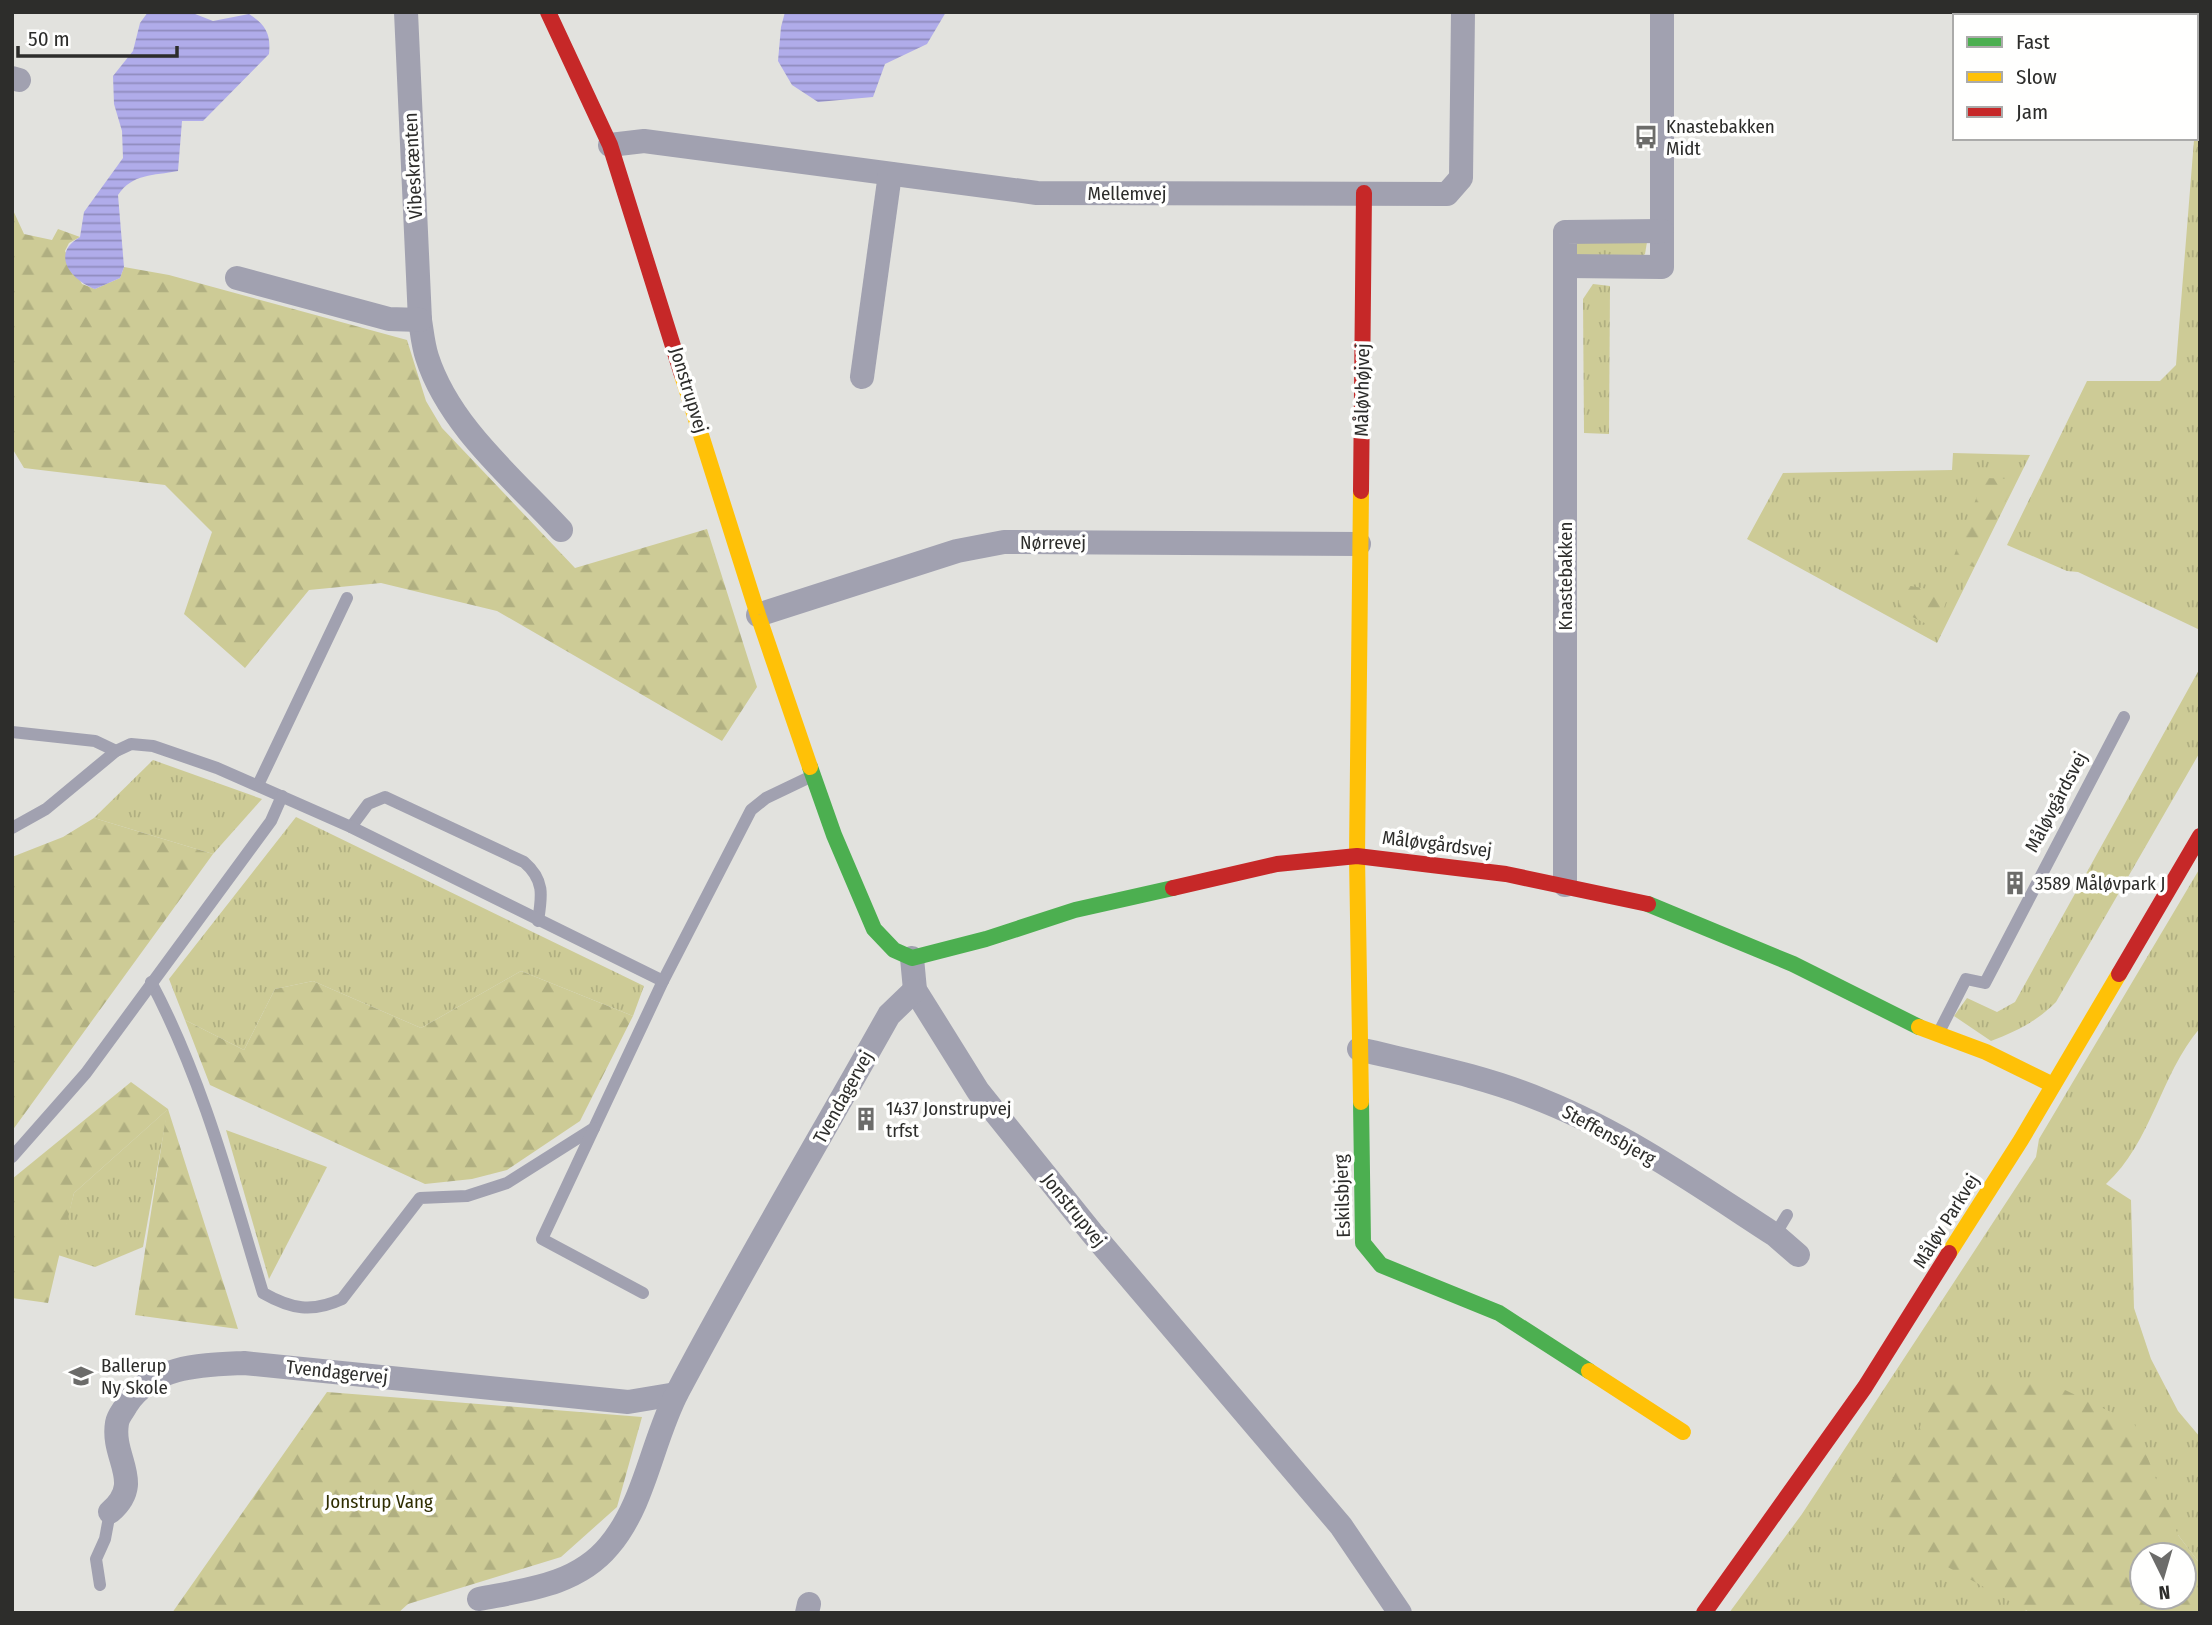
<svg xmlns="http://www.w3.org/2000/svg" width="2212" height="1625" viewBox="0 0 2212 1625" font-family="'Fira Sans Condensed',sans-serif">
	<defs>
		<pattern id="grass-tufts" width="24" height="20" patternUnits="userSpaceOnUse" patternTransform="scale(1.75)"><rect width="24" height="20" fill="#cdcb96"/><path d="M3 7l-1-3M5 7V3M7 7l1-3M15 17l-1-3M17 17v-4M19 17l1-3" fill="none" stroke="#b0af81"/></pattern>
		<pattern id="forest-firs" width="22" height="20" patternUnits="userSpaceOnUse" patternTransform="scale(1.75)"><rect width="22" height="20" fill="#cdcb96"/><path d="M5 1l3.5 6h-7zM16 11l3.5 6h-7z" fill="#b0af81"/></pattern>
		<pattern id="water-rules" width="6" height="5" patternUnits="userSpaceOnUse" patternTransform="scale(1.75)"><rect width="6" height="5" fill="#b0acea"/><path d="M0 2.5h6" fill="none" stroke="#908cbe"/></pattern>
	</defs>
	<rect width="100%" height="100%" fill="#e2e2de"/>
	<g fill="url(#grass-tufts)">
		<polygon points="2200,65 2200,630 2078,572 2067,571 2007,545 2087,381 2160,381 2176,365"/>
		<polygon points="1584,240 1647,242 1645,254 1638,260 1575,257 1575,244"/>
		<polygon points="1593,284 1610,286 1609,434 1584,433 1583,299"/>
		<polygon points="1953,453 2030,455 1937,643 1747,539 1783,473 1952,470"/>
		<path d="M2200 668V752L2056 1002C2037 1021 2016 1032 1991 1041L1954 1016 1967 998 1997 1012 2015 1002Z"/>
		<polygon points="153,760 262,799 213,854 94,818"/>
		<polygon points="296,817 644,986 633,1016 521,971 421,1028 313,981 275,989 244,1050 185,1020 169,979"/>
		<path d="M2200 868V1028C2160 1075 2152 1142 2106 1184L2131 1200 2134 1308 2151 1359 2178 1411 2200 1437V1564L2178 1535 2025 1610 2031 1613H1729L1802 1514 2036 1157 2039 1139Z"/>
		<polygon points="168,1109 143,1247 95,1267 58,1255 74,1193"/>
		<polygon points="226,1130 327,1167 269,1279"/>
	</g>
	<g fill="url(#forest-firs)" fill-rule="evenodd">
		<polygon points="12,208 24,234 52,240 58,229 80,237 69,243 65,251 82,284 95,289 120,278 124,267 169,275 407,340 426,401 442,428 575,568 707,529 757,687 722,741 497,611 381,583 309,590 245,668 184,614 212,532 165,485 24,468 12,448"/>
		<polygon points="1984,478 2016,479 1974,567 1952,561"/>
		<polygon points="1900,584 1949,593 1937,629 1898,610"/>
		<polygon points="94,818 213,854 12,1131 12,857 63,837"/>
		<polygon points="521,971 633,1016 580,1121 507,1170 472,1179 425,1184 210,1085 185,1020 244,1050 275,989 313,981 421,1028"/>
		<polygon points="131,1082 168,1109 238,1329 135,1315 167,1110 74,1193 48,1303 12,1298 12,1179"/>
		<path d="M2042 1379 2134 1423 2178 1535 2200 1564V1613H2031L1906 1544 1874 1514 1944 1381ZM2142 1555H2184V1597H2142Z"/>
		<polygon points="327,1392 642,1417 617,1507 561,1557 408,1604 398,1613 172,1613"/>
	</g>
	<g fill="url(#water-rules)">
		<path d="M148 12H190L213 21 249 14C266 25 271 34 269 54L203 121H182L178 171C153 176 133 173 118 195L124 267 120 278 95 289C71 280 50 254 80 237L84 212 123 158 122 131 114 104 113 76 133 51 140 23Z"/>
		<polygon points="785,12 946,12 927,44 885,64 873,97 818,102 792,85 778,61 781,27"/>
	</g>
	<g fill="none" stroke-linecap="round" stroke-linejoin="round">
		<g stroke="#a1a1b0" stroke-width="12">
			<polyline points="12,732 95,741 116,751"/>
			<polyline points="258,785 347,598"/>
			<path d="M351 827 368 804 385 797 524 862C545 880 542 896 538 921"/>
			<path d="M12 828 46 809 116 751 131 744 153 746 217 768 351 827 663 981 594 1128 507 1183 467 1196 420 1198 342 1299C312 1313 291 1309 263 1293 231 1188 203 1080 151 982"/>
			<polyline points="663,981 751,810 766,798 812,776"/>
			<polyline points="1938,1034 1966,979 1985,983 2124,717"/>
			<polyline points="594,1128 542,1239 643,1293"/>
			<polyline points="12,1157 86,1073 271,821 282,796"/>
			<polyline points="1775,1235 1787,1215"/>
			<polyline points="100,1585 96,1559 105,1539 110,1512"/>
		</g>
		<g stroke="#a1a1b0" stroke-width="24">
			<path d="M406 12 420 320C422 332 423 345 427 357 449 426 513 478 561 530"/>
			<polyline points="12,78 19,80"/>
			<polyline points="610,145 644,141 1037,193 1447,194 1461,178 1463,12"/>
			<polyline points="1566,266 1662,267 1662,12"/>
			<polyline points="237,278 389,319 420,320"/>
			<polyline points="862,377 890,174"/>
			<polyline points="758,615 957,551 1004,542 1359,544"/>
			<polyline points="1565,885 1565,232 1662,231"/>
			<polyline points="912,958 915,990 978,1091 1092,1233 1341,1526 1400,1613"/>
			<path d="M1359 1049C1421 1064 1485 1076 1544 1101 1626 1134 1701 1187 1775 1235L1798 1255"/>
			<path d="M110 1512C145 1482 111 1459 117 1423 118 1416 124 1410 127 1404 153 1365 203 1365 244 1363L628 1402 676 1394"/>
			<path d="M479 1599C525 1590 577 1585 609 1546 645 1504 652 1440 678 1391 745 1264 819 1140 889 1015L915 990"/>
			<polyline points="807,1613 809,1604"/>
		</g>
		<g stroke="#4caf50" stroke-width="16">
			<polyline points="810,767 834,835 874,929 894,950 912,958 986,939 1075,910 1173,888"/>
			<polyline points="1648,904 1793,964 1919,1027"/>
			<polyline points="1361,1102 1363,1243 1381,1265 1499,1313 1589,1371"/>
		</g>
		<g stroke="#ffc107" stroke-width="16">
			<polyline points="682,375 758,615 810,767"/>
			<polyline points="1919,1027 1986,1052 2053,1085"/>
			<polyline points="1361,1102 1357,856 1361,491"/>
			<polyline points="1949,1253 2021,1140 2119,974"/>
			<polyline points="1589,1371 1683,1432"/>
		</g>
		<g stroke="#c62828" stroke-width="16">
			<polyline points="548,12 610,145 682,375"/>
			<polyline points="1361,491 1364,193"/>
			<polyline points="1173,888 1277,864 1357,856 1506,874 1648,904"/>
			<polyline points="2119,974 2200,836"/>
			<polyline points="1704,1613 1865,1387 1949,1253"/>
		</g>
	</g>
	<defs>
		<g id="bus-bare" transform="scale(1.89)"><path d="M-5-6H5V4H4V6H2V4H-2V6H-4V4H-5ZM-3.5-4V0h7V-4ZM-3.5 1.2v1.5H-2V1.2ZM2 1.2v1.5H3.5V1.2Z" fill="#6c6c6a" stroke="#fffffe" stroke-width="2.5" paint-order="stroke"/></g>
		<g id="building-bare" transform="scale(1.89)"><path d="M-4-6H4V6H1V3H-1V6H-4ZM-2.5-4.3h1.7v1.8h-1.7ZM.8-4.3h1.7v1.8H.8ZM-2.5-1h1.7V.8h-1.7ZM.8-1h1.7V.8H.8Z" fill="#6c6c6a" stroke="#fffffe" stroke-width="2.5" paint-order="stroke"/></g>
		<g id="school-bare" transform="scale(1.89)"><path d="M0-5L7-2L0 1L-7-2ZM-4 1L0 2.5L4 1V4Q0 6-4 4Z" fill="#6c6c6a" stroke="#fffffe" stroke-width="2.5" paint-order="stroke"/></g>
	</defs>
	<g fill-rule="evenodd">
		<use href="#bus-bare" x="1646" y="137"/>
		<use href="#building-bare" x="2015" y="883"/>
		<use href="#building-bare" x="866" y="1119"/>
		<use href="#school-bare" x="81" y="1376"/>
	</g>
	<g text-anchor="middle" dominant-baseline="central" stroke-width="7" stroke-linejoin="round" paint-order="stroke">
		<g font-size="19" fill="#2d2d2b" stroke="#fffffe" text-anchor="start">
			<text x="1666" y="126">Knastebakken<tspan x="1666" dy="22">Midt</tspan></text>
			<text x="2035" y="883">3589 Måløvpark J</text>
			<text x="886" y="1108">1437 Jonstrupvej<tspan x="886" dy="22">trfst</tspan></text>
			<text x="101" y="1365">Ballerup<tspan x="101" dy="22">Ny Skole</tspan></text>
		</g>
		<g font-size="19" fill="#2d2d2b" stroke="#fffffe">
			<text transform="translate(413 166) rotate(-93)">Vibeskrænten</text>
			<text x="1127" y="193">Mellemvej</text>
			<text transform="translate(689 390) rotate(73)">Jonstrupvej</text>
			<text transform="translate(1362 390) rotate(-89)">Måløvhøjvej</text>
			<text x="1053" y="542">Nørrevej</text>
			<text transform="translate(1565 576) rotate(-90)">Knastebakken</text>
			<text transform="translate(2056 802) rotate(-62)">Måløvgårdsvej</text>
			<text transform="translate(1437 844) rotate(7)">Måløvgårdsvej</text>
			<text transform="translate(843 1097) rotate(-61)">Tvendagervej</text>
			<text transform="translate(1609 1135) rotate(29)">Steffensbjerg</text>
			<text transform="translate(1342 1196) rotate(-92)">Eskilsbjerg</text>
			<text transform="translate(1074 1210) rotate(51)">Jonstrupvej</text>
			<text transform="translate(1946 1221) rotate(-58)">Måløv Parkvej</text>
			<text transform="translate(337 1372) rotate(6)">Tvendagervej</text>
		</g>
		<g font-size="19" fill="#2e2d00" stroke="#fffffe">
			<text x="379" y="1501">Jonstrup Vang</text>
		</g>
	</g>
	<rect width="2212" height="1625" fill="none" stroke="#2d2d2b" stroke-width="28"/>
	<rect x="1953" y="14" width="245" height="126" fill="#fffffe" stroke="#ababaa" stroke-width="2"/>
	<rect x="1967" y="37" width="35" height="10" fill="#4caf50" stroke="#ababaa" stroke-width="2"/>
	<text x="2016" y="49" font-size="21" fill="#2d2d2b">Fast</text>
	<rect x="1967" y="72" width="35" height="10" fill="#ffc107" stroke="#ababaa" stroke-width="2"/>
	<text x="2016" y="84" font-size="21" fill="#2d2d2b">Slow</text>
	<rect x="1967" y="107" width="35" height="10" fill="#c62828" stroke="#ababaa" stroke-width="2"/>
	<text x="2016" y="119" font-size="21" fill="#2d2d2b">Jam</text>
	<g transform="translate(2163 1576) rotate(175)"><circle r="33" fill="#fffffe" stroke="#ababaa" stroke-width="2"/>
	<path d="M0-5L12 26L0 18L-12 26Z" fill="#6c6c6a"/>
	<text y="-10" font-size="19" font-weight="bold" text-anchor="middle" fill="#2d2d2b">N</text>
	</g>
	<path d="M18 46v10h159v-10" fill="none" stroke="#2d2d2b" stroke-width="3.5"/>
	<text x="28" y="46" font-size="21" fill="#2d2d2b" stroke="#fffffe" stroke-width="5" paint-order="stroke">50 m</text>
</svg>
